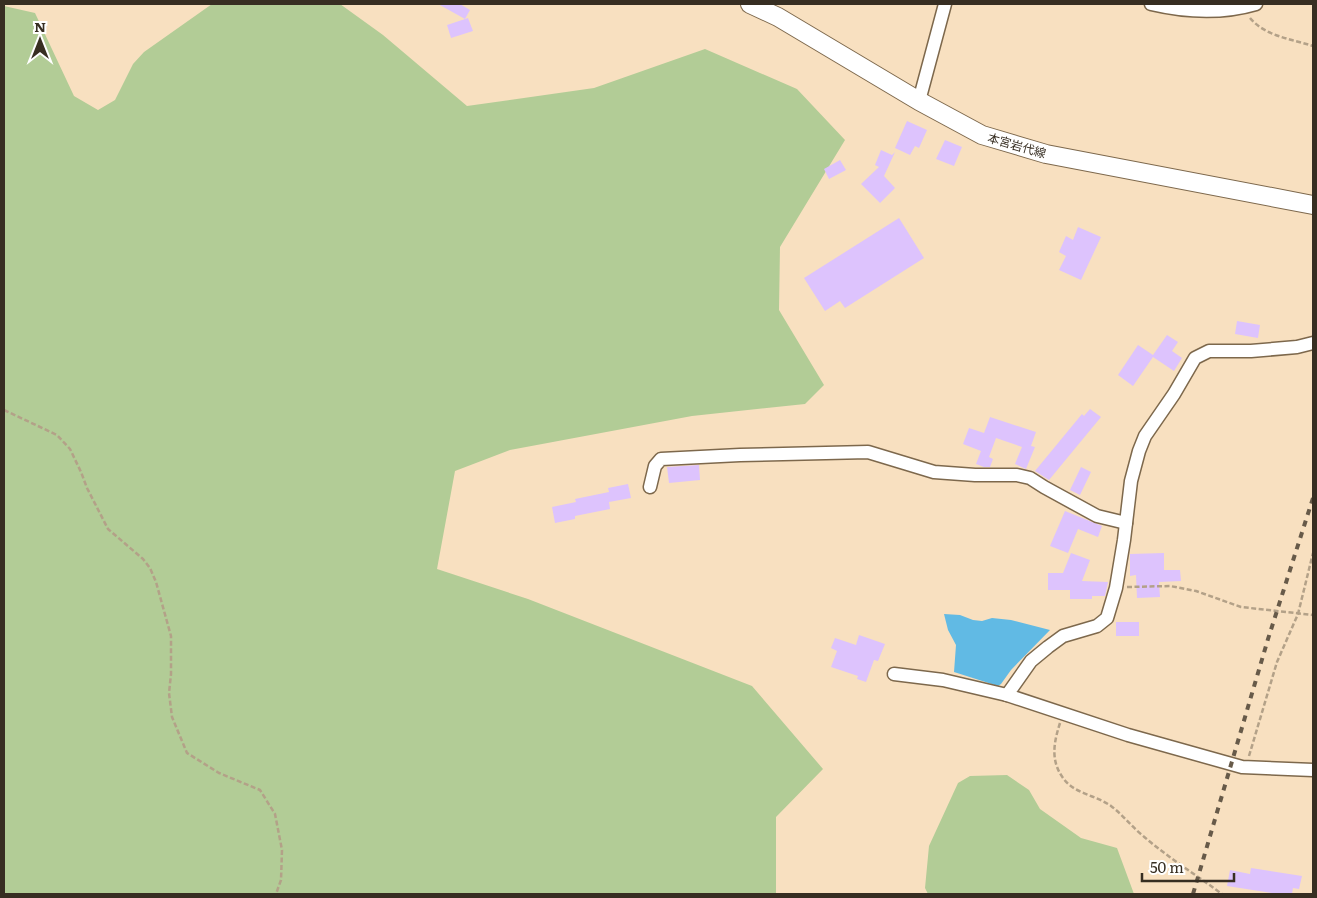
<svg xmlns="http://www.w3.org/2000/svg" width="1317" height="898" viewBox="0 0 1317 898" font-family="Literata,'Noto Sans JP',serif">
	<rect width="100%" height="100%" fill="#f8e0c0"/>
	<g fill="#b2cc96">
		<polygon points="212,4 340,4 383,35 467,106 594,88 705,49 797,89 845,140 780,247 779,310 824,385 805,404 692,416 510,450 455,471 437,569 528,599 752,686 823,769 776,817 776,894 4,894 4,6 35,13 74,96 98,110 115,100 133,64 144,52"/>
		<polygon points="1007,775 1029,790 1040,809 1081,838 1117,848 1134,894 928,894 925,888 929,846 958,783 970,776"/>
	</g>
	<polygon fill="#61bae4" points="944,614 960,615 973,620 982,621 992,618 1011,620 1050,630 1011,670 1001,684 998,686 954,672 956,645 948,630"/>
	<g fill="#ddc3fd">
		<polygon points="438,4 460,4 470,10 465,19"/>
		<polygon points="468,18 473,31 451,38 447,25"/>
		<polygon points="907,121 927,130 919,148 915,146 910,155 895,148"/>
		<polygon points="945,140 962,147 954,166 936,159"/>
		<polygon points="881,150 892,155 895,152 884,176 895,188 880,203 861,184 879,167 875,165"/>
		<polygon points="840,160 846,170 829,179 824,169"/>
		<polygon points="899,218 924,258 845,308 840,301 825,311 804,278"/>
		<polygon points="1078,227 1101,237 1081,280 1059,270 1066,256 1059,252 1066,236 1073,240"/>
		<polygon points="1237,321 1260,325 1258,338 1235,334"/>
		<polygon points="1167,335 1178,342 1172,351 1182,358 1174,371 1153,357 1133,386 1118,375 1138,345 1153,355"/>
		<polygon points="1090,409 1101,417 1049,480 1035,471 1082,414 1084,416"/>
		<polygon points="990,417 1036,432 1031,446 1035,447 1026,469 1015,464 1022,447 996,438 989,457 993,459 990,467 984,467 976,464 981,451 963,444 969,428 984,433"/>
		<polygon points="699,465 700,480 669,483 667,467"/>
		<polygon points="1081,467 1091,472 1080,495 1070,490"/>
		<polygon points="628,484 631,498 609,502 610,509 575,516 575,519 555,523 552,507 576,502 575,499 609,492 608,488"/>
		<polygon points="1065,511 1102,526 1098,537 1078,529 1068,553 1050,546"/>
		<polygon points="1071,553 1090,560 1082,581 1108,582 1105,596 1092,596 1092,599 1070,599 1070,590 1048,590 1048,573 1063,573"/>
		<polygon points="1164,553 1164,570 1180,570 1181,581 1159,582 1160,597 1137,598 1136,575 1130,576 1130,554"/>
		<rect x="1116" y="622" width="23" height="14"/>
		<polygon points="859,635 885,644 878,661 874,660 866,682 857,679 858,676 831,667 837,651 831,648 835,638 856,645"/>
		<polygon points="1251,868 1302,876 1299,889 1293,888 1292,894 1272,894 1272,893 1227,886 1230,870 1250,874"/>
	</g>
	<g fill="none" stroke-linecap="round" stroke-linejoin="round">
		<g stroke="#7d684c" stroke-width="15">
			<g id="street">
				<path d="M1151 4C1185 12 1222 14 1256 4"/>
				<polyline points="919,101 945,4"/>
				<polyline points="1313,343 1297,347 1251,351 1209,351 1195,358 1174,394 1145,436 1139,451 1131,481 1124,540 1116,588 1107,618 1097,626 1063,636 1048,647 1031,661 1007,695 1128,735 1242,767 1313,770"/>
				<polyline points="650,487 655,466 661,459 740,455 868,452 934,472 975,475 1017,475 1030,478 1044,487 1097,516 1126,523"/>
				<polyline points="894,674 943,680 1007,695"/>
			</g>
		</g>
		<g stroke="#7d684c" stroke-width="20">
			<polyline id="secondary" points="750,4 778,17 919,101 982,135 1046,154 1313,205"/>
		</g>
		<g stroke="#b3a188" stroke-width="2.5" stroke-dasharray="5 2.5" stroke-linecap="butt">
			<path d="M1250 18C1265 36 1291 39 1313 46"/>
			<polyline points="4,410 57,435 70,449 81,472 87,488 108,529 143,559 150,568 156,582 171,636 171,674 169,693 172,717 187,753 219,773 260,790 275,814 282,850 281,880 276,894"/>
			<polyline points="1127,587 1170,586 1196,591 1241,607 1313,615"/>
			<path d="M1060 723C1054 742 1050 760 1063 778 1074 794 1096 795 1111 806 1123 815 1131 826 1142 835 1167 857 1195 874 1222 894"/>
			<polyline points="1249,756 1277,662 1298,614 1313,553"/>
		</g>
		<use href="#street" stroke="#fff" stroke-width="12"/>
		<use href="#secondary" stroke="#fff" stroke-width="18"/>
		<polyline stroke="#675a49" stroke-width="4" stroke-dasharray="6 6" stroke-linecap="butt" points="1193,894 1268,639 1313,498"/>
	</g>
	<g text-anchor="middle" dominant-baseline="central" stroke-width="4" stroke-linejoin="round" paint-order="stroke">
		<g font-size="12" fill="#372e22" stroke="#fff">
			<text transform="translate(1017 145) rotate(16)">本宮岩代線</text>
		</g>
	</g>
	<rect width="1317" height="898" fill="none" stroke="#372e22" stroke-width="10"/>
	<g transform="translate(40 40)" stroke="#ffffff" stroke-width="4" paint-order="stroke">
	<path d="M0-4L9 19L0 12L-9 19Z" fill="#372e22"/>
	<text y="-8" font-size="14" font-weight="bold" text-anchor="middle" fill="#372e22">N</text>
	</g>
	<path d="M1142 873v8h92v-8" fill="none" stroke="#372e22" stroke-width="2.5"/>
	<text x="1150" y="873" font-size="15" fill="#372e22" stroke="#ffffff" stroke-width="4" paint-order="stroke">50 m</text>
</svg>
